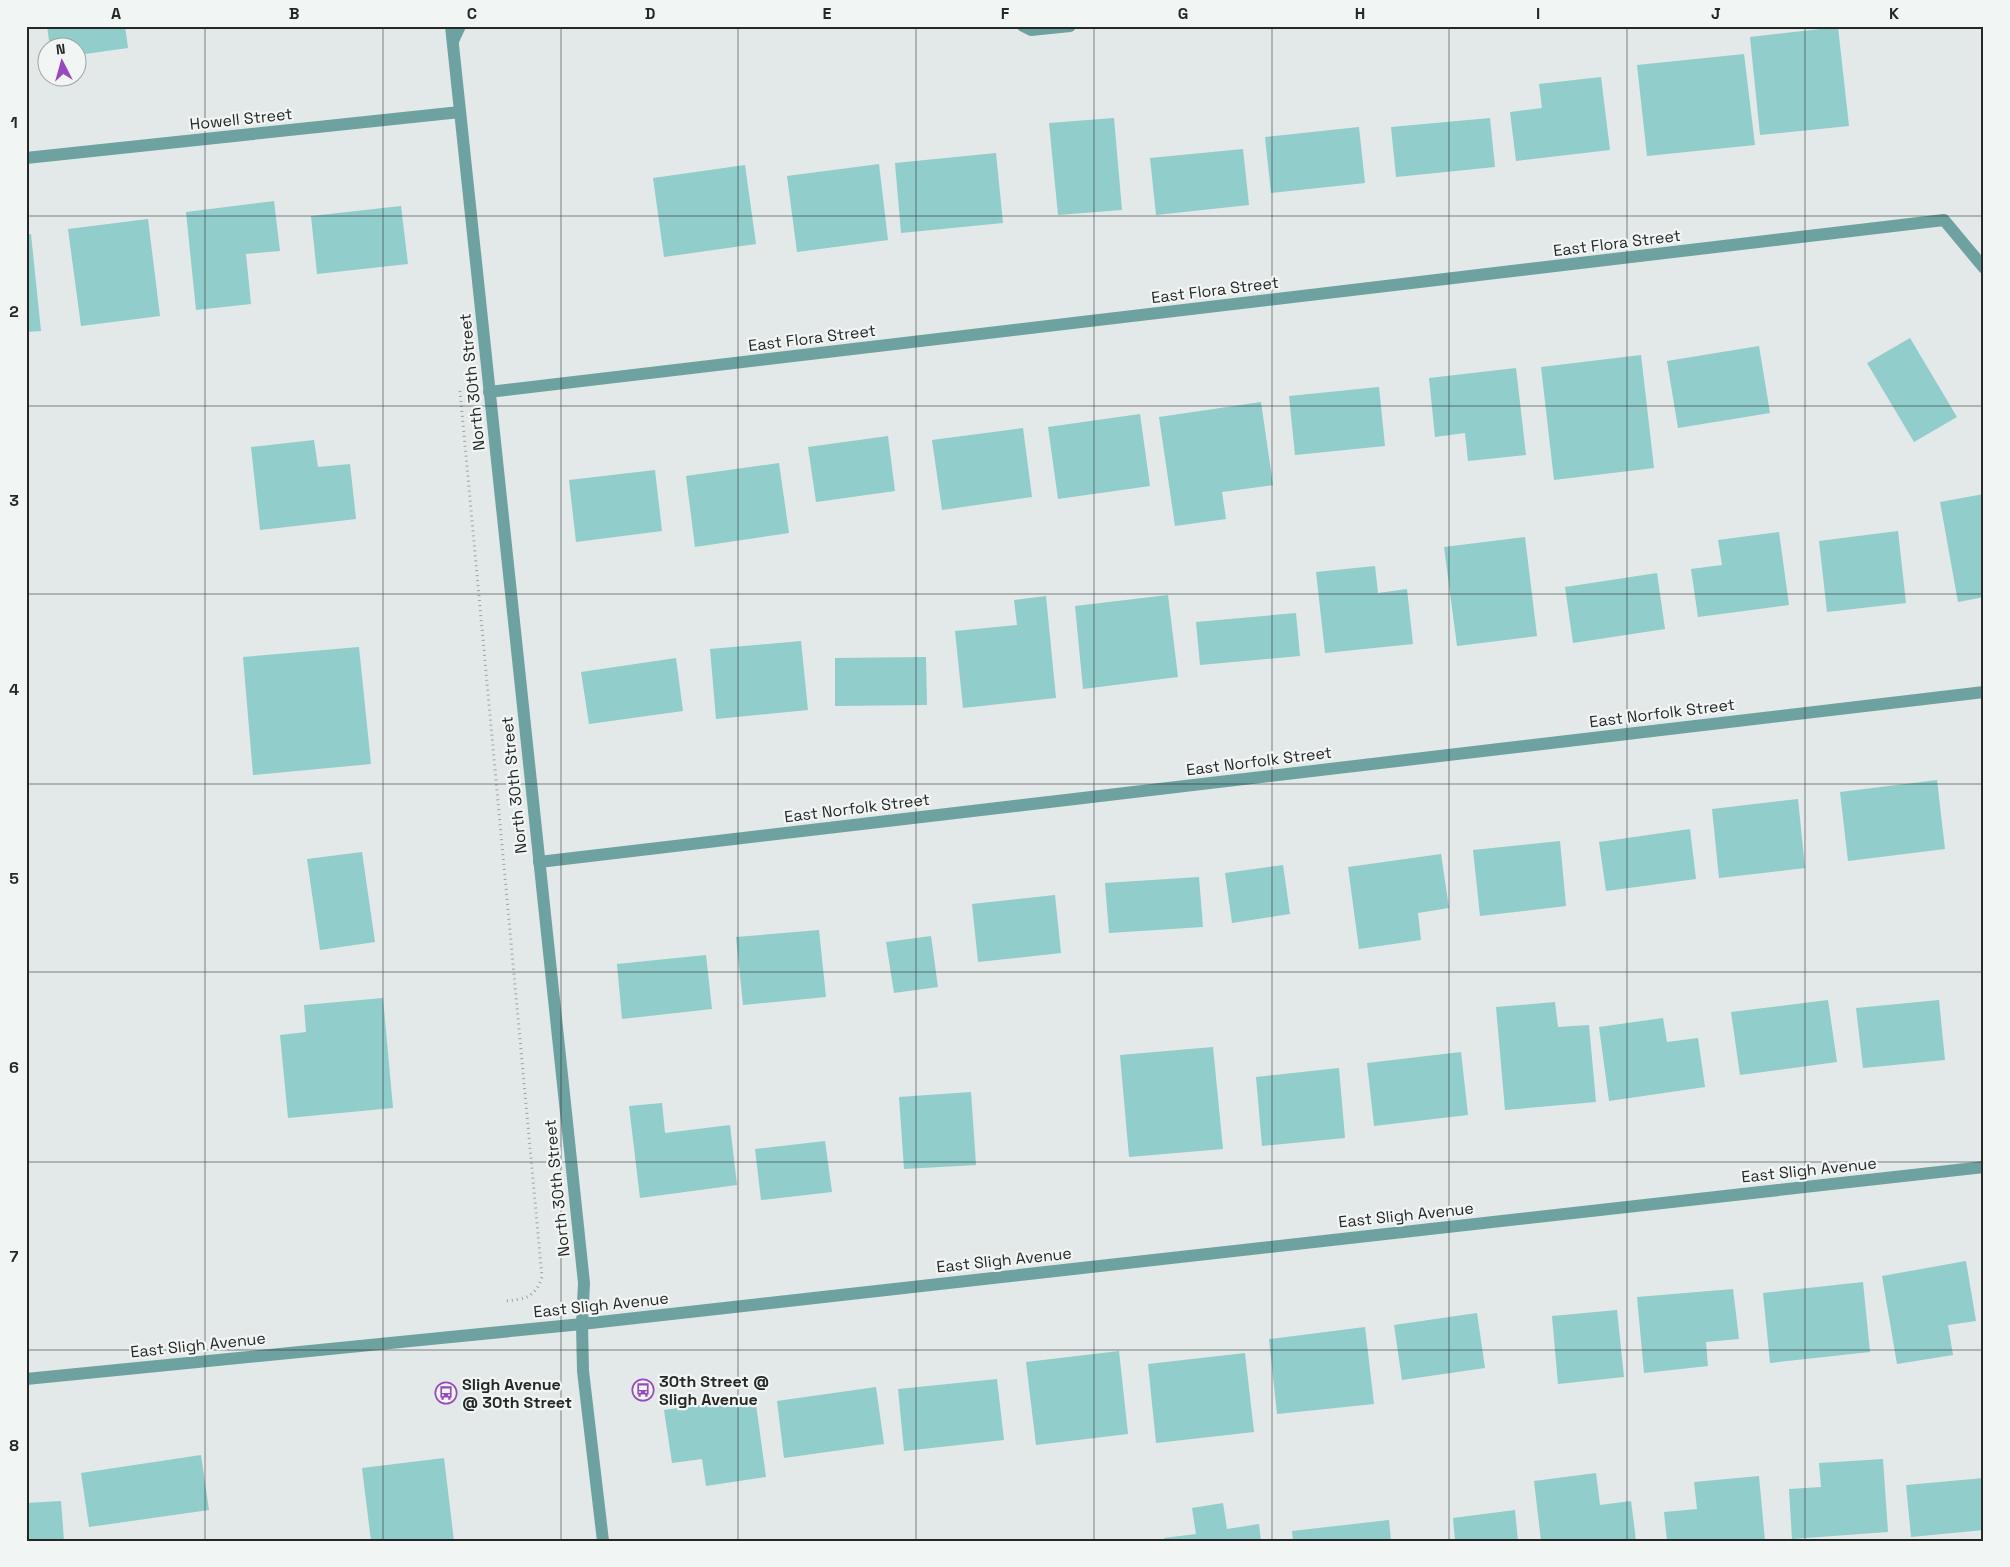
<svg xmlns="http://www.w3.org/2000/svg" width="2010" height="1567" viewBox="0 0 2010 1567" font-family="'Space Grotesk',sans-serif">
	<rect width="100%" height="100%" fill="#e3e8e8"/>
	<g fill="#90cdcb">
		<polygon points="47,26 125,26 128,48 78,55 78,48 50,48"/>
		<polygon points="1838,27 1849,126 1760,135 1750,37"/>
		<polygon points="1744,54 1755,145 1647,156 1637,65"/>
		<polygon points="1601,77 1610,150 1516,161 1510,112 1542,108 1539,84"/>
		<polygon points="1114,118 1122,210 1058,215 1049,123"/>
		<polygon points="1490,118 1495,167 1396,177 1391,127"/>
		<polygon points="1359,127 1365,183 1271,193 1265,137"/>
		<polygon points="1243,149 1249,205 1156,215 1150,158"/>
		<polygon points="996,153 1003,223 901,233 895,163"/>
		<polygon points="879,164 888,240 797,252 787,176"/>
		<polygon points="745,165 756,244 664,257 653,178"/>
		<polygon points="274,201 280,251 246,254 251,304 196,310 186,212"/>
		<polygon points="401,206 408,264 317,274 311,216"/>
		<polygon points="148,219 160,316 81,326 68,229"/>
		<polygon points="31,234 41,331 26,332 26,235"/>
		<polygon points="1910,338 1957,417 1914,442 1867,363"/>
		<polygon points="1759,346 1770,413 1678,428 1667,361"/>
		<polygon points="1641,355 1654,468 1554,480 1541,367"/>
		<polygon points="1516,368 1526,455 1468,461 1465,433 1435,437 1429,378"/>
		<polygon points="1379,387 1385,446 1295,455 1289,396"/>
		<polygon points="1261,402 1273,485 1222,492 1226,519 1175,526 1159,417"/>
		<polygon points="1140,414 1150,486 1058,499 1048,427"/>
		<polygon points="1023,428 1032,497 942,510 932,440"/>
		<polygon points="888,436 895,491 816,502 808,447"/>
		<polygon points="314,440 318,467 350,464 356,519 260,530 251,447"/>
		<polygon points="779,463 789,533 695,547 686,476"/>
		<polygon points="655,470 662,531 576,542 569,480"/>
		<polygon points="1984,494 1984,597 1958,602 1940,502"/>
		<polygon points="1898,531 1906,603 1827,612 1819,541"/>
		<polygon points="1779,532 1789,605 1698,617 1691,569 1722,565 1718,540"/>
		<polygon points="1525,537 1537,636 1457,646 1444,547"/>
		<polygon points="1375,566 1378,593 1407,589 1413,644 1325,653 1316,572"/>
		<polygon points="1657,573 1665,629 1573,643 1565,587"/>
		<polygon points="1168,595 1178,677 1083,689 1075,606"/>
		<polygon points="1046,596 1056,698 963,708 955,631 1017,625 1014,600"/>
		<polygon points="1296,613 1300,656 1200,665 1196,622"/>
		<polygon points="801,641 808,710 716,719 710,649"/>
		<polygon points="359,647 371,764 253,775 243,657"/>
		<polygon points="926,657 927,705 835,706 835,658"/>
		<polygon points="676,658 683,711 589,724 581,672"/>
		<polygon points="1937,780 1945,849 1848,861 1840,792"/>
		<polygon points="1798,799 1805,868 1719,878 1712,809"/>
		<polygon points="1690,829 1696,879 1606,891 1599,842"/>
		<polygon points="1560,841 1566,906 1480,916 1473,850"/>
		<polygon points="362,852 375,942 320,950 307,859"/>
		<polygon points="1441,854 1449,908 1418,913 1421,940 1359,949 1348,867"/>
		<polygon points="1283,865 1290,914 1232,923 1225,873"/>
		<polygon points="1199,877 1203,927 1109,933 1105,883"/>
		<polygon points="1055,895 1061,953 978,962 972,904"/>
		<polygon points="819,930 826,997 743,1005 736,937"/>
		<polygon points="931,936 938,987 894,993 886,942"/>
		<polygon points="706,955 712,1009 622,1019 617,964"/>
		<polygon points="383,998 393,1108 288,1118 280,1035 306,1032 304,1005"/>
		<polygon points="1828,1000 1837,1062 1740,1075 1731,1012"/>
		<polygon points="1939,1000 1945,1060 1863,1068 1856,1008"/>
		<polygon points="1555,1002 1558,1027 1589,1025 1596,1102 1505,1110 1496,1007"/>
		<polygon points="1663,1018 1667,1042 1698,1038 1705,1087 1609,1101 1599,1027"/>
		<polygon points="1213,1047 1223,1149 1129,1157 1120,1055"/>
		<polygon points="1461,1052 1468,1115 1374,1126 1367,1063"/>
		<polygon points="1339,1068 1345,1138 1262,1146 1256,1077"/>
		<polygon points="971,1092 976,1165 904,1169 899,1097"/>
		<polygon points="662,1103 665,1133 730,1125 737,1185 640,1198 629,1106"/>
		<polygon points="825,1141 832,1192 761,1200 755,1149"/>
		<polygon points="1966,1261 1976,1321 1948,1325 1953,1355 1897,1364 1882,1276"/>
		<polygon points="1863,1282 1870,1352 1770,1363 1763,1293"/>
		<polygon points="1733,1289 1739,1339 1706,1342 1708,1366 1644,1373 1637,1297"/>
		<polygon points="1617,1310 1624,1377 1558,1384 1552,1316"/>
		<polygon points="1477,1313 1485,1368 1402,1380 1394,1325"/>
		<polygon points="1365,1327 1374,1404 1277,1414 1269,1339"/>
		<polygon points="1119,1351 1128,1434 1036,1445 1026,1362"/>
		<polygon points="1245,1353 1254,1432 1156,1443 1148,1364"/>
		<polygon points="997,1379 1004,1440 904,1451 898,1389"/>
		<polygon points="876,1387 884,1444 784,1458 777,1401"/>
		<polygon points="755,1397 766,1477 706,1486 702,1459 672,1463 664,1410"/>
		<polygon points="201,1455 209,1510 89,1527 81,1473"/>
		<polygon points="444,1458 454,1541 371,1541 362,1468"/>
		<polygon points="1883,1459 1888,1532 1792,1539 1789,1489 1821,1487 1819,1463"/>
		<polygon points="1596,1473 1600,1505 1631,1501 1636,1541 1541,1541 1534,1481"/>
		<polygon points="1759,1476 1765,1541 1667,1541 1664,1512 1697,1509 1694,1482"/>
		<polygon points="1984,1478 1984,1530 1911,1537 1906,1485"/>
		<polygon points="61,1501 64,1541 26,1541 26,1503"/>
		<polygon points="1223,1503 1227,1529 1259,1524 1261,1541 1164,1541 1164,1538 1196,1534 1192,1508"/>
		<polygon points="1515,1510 1518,1541 1455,1541 1453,1518"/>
		<polygon points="1389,1520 1391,1541 1293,1541 1292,1531"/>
	</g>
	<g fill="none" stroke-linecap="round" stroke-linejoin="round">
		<path stroke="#9fa3a3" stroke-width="3" stroke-dasharray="1 4" stroke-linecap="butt" d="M460 391 542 1277C535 1298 525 1299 505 1301"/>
		<g stroke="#6ea2a0" stroke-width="12">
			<polyline points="1023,26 1031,30 1070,26"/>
			<polyline points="453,41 460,26"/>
		</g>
		<g stroke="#6ea2a0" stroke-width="12">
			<polyline points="451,26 584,1283 582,1324"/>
			<polyline points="26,158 460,112"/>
			<polyline points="539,862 1984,692"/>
		</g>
		<g stroke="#6ea2a0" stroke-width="12">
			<polyline points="489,392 1944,220 1984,268"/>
			<polyline points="582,1324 583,1371 603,1541"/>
			<polyline points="26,1379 582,1324 1984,1167"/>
		</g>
	</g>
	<path fill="none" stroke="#262828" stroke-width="1" stroke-opacity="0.55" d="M205 26V1541M383 26V1541M561 26V1541M738 26V1541M916 26V1541M1094 26V1541M1272 26V1541M1449 26V1541M1627 26V1541M1805 26V1541M26 216H1984M26 406H1984M26 594H1984M26 784H1984M26 972H1984M26 1162H1984M26 1350H1984"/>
	<defs>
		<g id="bus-ring" transform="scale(1.125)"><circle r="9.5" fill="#f1f6f5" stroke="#964abc" stroke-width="1.5"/><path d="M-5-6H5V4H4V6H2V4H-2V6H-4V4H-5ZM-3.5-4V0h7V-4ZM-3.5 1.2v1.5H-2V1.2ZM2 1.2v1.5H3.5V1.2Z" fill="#964abc"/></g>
	</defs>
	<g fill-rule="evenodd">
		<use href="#bus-ring" x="643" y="1390"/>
		<use href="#bus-ring" x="446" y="1393"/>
	</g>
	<g text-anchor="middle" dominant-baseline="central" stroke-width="4.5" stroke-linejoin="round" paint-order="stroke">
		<g font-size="16" fill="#262828" stroke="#f1f6f5">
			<text transform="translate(241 119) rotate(-6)">Howell Street</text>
			<text transform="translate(1617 243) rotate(-7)">East Flora Street</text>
			<text transform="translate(1215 290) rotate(-7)">East Flora Street</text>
			<text transform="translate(812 338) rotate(-7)">East Flora Street</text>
			<text transform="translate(472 382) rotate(-96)">North 30th Street</text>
			<text transform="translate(1662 713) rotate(-7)">East Norfolk Street</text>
			<text transform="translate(1259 761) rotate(-7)">East Norfolk Street</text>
			<text transform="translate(514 785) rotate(-96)">North 30th Street</text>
			<text transform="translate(857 808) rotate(-7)">East Norfolk Street</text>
			<text transform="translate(1809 1170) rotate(-6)">East Sligh Avenue</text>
			<text transform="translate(557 1188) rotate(-96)">North 30th Street</text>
			<text transform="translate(1406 1215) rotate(-6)">East Sligh Avenue</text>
			<text transform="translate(1004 1260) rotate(-6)">East Sligh Avenue</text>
			<text transform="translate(601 1305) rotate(-6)">East Sligh Avenue</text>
			<text transform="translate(198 1345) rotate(-6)">East Sligh Avenue</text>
		</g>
		<g font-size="16" font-weight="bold" fill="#262828" stroke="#f1f6f5" text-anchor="start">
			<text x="659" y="1381">30th Street @<tspan x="659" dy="18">Sligh Avenue</tspan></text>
			<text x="462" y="1384">Sligh Avenue<tspan x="462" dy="18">@ 30th Street</tspan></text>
		</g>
	</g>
	<rect width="2010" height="1567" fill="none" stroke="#f1f6f5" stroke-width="55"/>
	<g transform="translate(62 62) rotate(354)"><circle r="24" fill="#f1f6f5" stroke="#a0a4a3"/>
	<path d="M0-4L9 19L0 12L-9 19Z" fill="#964abc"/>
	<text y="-8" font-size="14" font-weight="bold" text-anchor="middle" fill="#262828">N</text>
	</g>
	<rect x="28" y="28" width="1954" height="1512" fill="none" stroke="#262828" stroke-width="2"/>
	<g font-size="16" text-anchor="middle" font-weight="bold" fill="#262828">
		<text x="116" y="19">A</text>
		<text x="294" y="19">B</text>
		<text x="472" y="19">C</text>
		<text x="650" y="19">D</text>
		<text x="827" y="19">E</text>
		<text x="1005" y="19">F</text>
		<text x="1183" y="19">G</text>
		<text x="1360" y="19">H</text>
		<text x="1538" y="19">I</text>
		<text x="1716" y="19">J</text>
		<text x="1894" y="19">K</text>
		<text x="14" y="128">1</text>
		<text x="14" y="317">2</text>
		<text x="14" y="506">3</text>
		<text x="14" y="695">4</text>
		<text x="14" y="884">5</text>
		<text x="14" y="1073">6</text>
		<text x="14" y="1262">7</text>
		<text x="14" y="1451">8</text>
	</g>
</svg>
